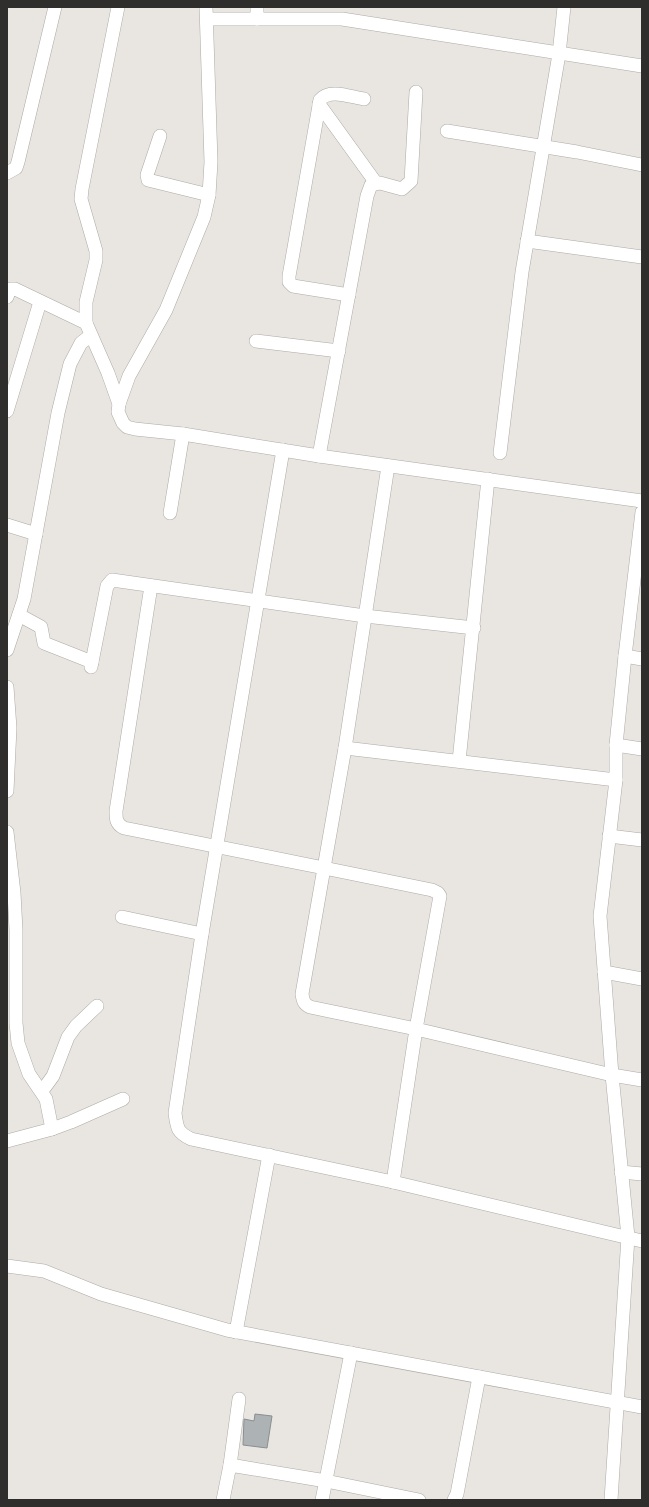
<svg xmlns="http://www.w3.org/2000/svg" width="649" height="1507" viewBox="0 0 649 1507" font-family="'Public Sans',sans-serif">
	<rect width="100%" height="100%" fill="#e9e5e1"/>
	<polygon fill="#adb3b4" stroke="#898f90" points="255,1414 272,1416 267,1448 243,1445 244,1419 254,1421"/>
	<g fill="none" stroke-linecap="round" stroke-linejoin="round">
		<g stroke="#aeaaa6" stroke-width="14">
			<g id="minor">
				<polyline points="118,7 82,189 81,199 96,251 96,260 86,302 86,323 108,373 119,404"/>
				<polyline points="206,7 211,162 209,195 204,217 166,310 129,376 119,404 118,412 123,423 127,427 135,429 183,434 319,456 642,501"/>
				<polyline points="207,19 257,19 257,7"/>
				<polyline points="257,19 342,19 642,66"/>
				<polyline points="319,104 376,183"/>
				<polyline points="447,131 577,152 642,165"/>
				<polyline points="160,136 147,175 148,180 209,195"/>
				<polyline points="7,173 16,168 18,162 55,7"/>
				<polyline points="527,241 642,257"/>
				<path d="M349 295 293 286 289 282V276L320 100C329 88 351 97 364 99"/>
				<polyline points="7,297 10,289 15,289 86,323"/>
				<polyline points="256,341 339,351"/>
				<polyline points="7,411 40,302"/>
				<path d="M283 450 202 934 175 1113C177 1128 177 1132 191 1139L393 1182 642 1241"/>
				<polyline points="500,453 522,272 559,54 564,7"/>
				<polyline points="319,456 367,196 371,185 380,183 402,189 411,181 416,92"/>
				<polyline points="170,513 183,434"/>
				<polyline points="7,525 36,534"/>
				<path d="M151 586 116 811C116 819 116 824 124 828L324 868 345 748 616 780"/>
				<polyline points="19,615 41,627 44,643 92,662"/>
				<polyline points="7,650 24,599 58,413 70,364 81,343 90,336"/>
				<polyline points="625,656 642,659"/>
				<polyline points="91,667 107,586 112,580 365,616 474,628"/>
				<polyline points="7,687 10,728 7,791"/>
				<polyline points="616,745 642,749"/>
				<polyline points="345,748 388,466"/>
				<polyline points="459,761 488,479"/>
				<polyline points="7,832 14,893 16,930 16,1023 18,1043 29,1074 46,1099 52,1129 7,1141"/>
				<polyline points="609,836 642,840"/>
				<polyline points="122,917 202,934"/>
				<polyline points="604,972 642,979"/>
				<polyline points="42,1091 53,1076 68,1037 76,1026 97,1006"/>
				<polyline points="52,1129 71,1122 123,1099"/>
				<polyline points="621,1172 642,1174"/>
				<path d="M393 1182 416 1029 440 896 438 893 432 890 324 868 302 994C303 1001 304 1004 310 1007L416 1029 612 1075 642 1080"/>
				<polyline points="7,1266 44,1271 101,1294 227,1330 642,1407"/>
				<polyline points="236,1332 269,1155"/>
				<polyline points="230,1465 239,1399"/>
				<polyline points="223,1500 230,1465 326,1481 419,1500"/>
				<polyline points="322,1500 351,1353"/>
				<polyline points="454,1500 457,1494 479,1377"/>
				<polyline points="611,1500 628,1237 612,1075 600,916 616,780 616,745 625,656 642,512"/>
			</g>
		</g>
		<use href="#minor" stroke="#fff" stroke-width="13"/>
	</g>
	<rect width="649" height="1507" fill="none" stroke="#302e2d" stroke-width="16"/>
</svg>
